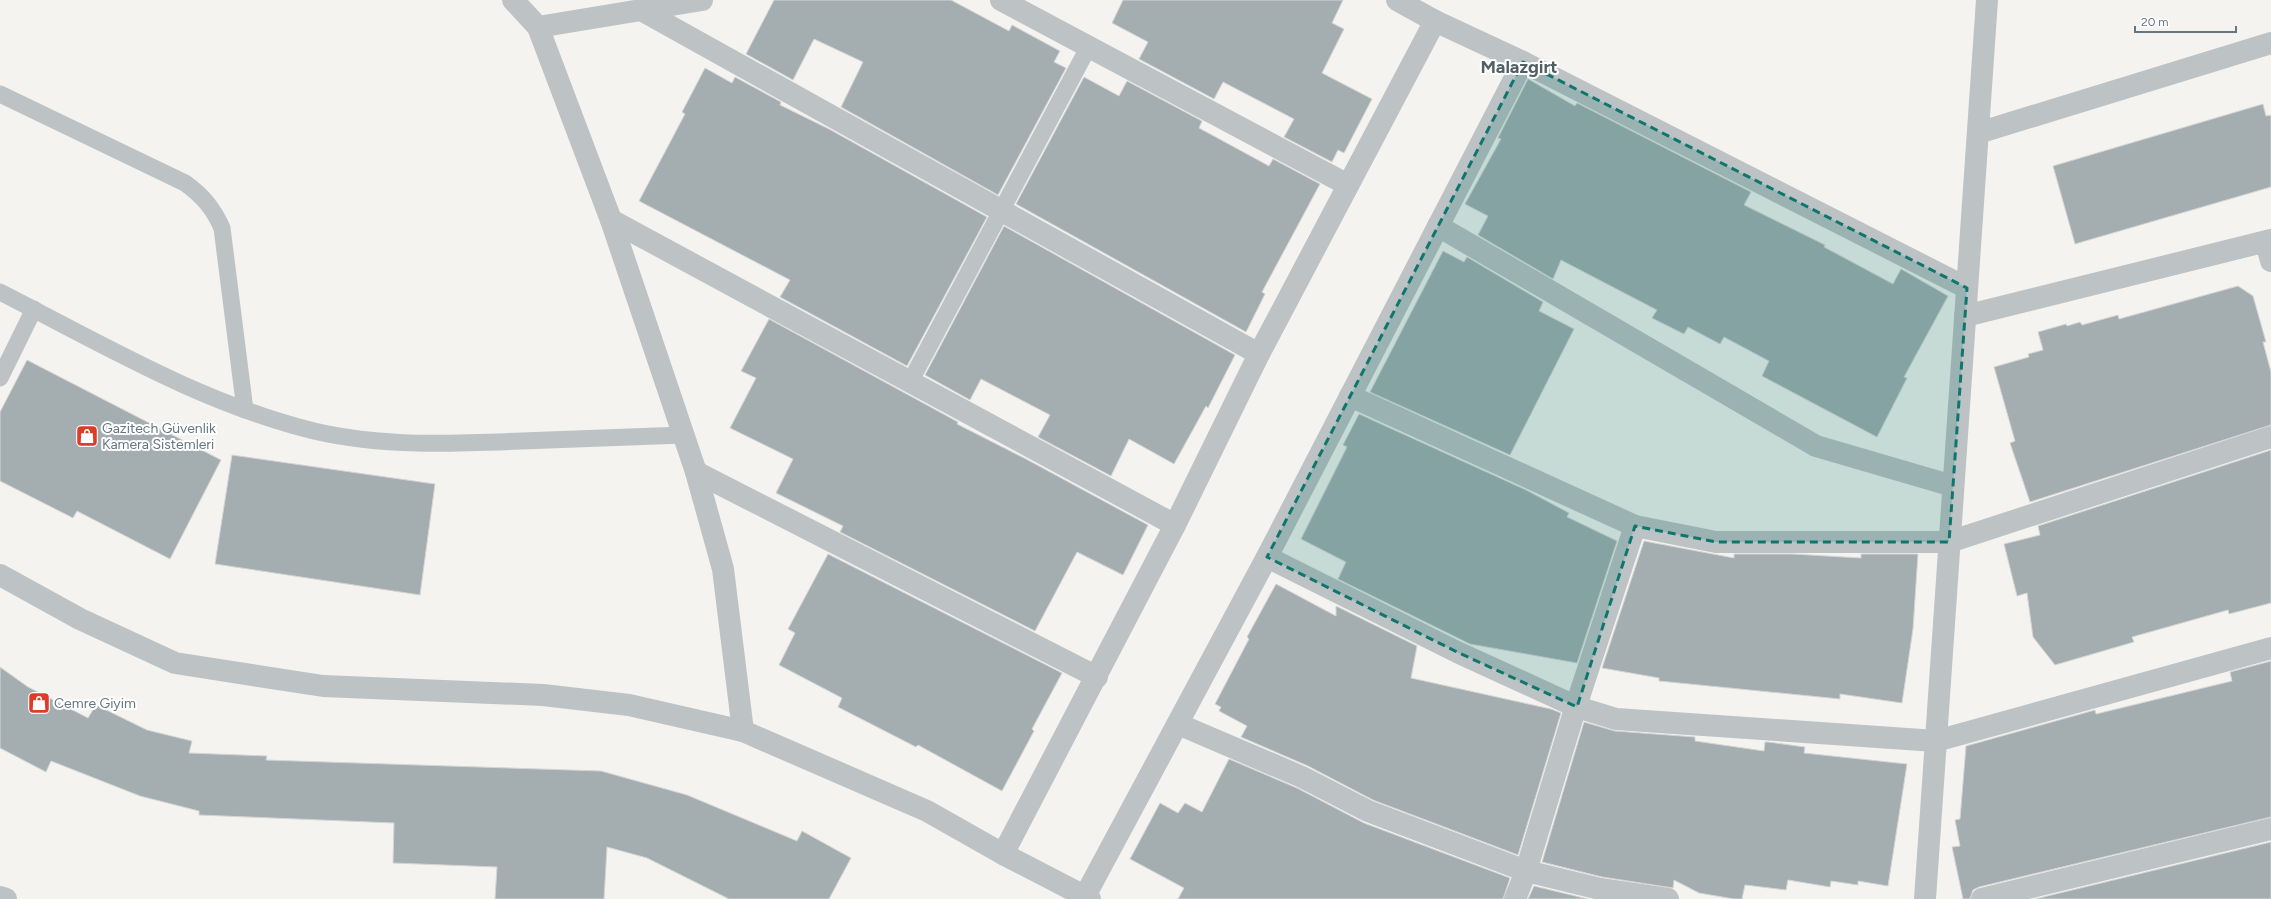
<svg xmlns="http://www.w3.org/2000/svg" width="2271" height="899" viewBox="0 0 2271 899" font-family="Figtree,sans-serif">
	<rect width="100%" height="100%" fill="#f4f3f0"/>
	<g fill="#a4aeb1" stroke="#d5d5d3">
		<polygon points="774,0 951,0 1009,31 1012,25 1060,51 1054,62 1066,68 998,195 841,107 863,62 814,39 793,80 746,54"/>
		<polygon points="1123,0 1343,0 1332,23 1344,29 1322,73 1372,99 1344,153 1338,150 1332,162 1284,137 1294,119 1223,82 1214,99 1139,59 1148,42 1112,23"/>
		<polygon points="705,68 732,83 735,77 781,102 780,105 829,129 987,217 907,366 780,297 790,280 639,201 685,114 682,112"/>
		<polygon points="1084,77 1119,96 1127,81 1202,121 1199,128 1269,166 1273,159 1320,184 1262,292 1265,294 1246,332 1016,204"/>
		<polygon points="1528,79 1575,106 1577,103 1751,192 1744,205 1825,245 1824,247 1893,284 1901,269 1948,296 1904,377 1907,378 1877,437 1762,376 1769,361 1724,337 1720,344 1688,327 1684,334 1652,318 1657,310 1561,260 1553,279 1478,235 1488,216 1465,204 1501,139 1498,138"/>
		<polygon points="2263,104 2266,116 2271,115 2271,187 2075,244 2053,166"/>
		<polygon points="1004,226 1235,355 1208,408 1206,406 1174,464 1129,439 1111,476 1038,437 1050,415 981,379 970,400 925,375"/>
		<polygon points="1443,251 1464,262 1467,257 1543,302 1539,311 1574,329 1510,455 1370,392"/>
		<polygon points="2238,286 2253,296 2266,342 2263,342 2271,372 2271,425 2030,502 2010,443 2015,441 1994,367 2029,357 2028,354 2043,350 2038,332 2066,324 2067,326 2080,322 2082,325 2118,315 2119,319"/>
		<polygon points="769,319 958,422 957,424 1026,459 1148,525 1123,575 1077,552 1035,631 840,532 843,526 776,493 793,459 730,428 756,378 741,371"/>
		<polygon points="27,360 221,460 170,559 77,511 73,518 0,481 0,412"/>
		<polygon points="1359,414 1526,490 1569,513 1567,517 1617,541 1577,663 1470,644 1338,579 1346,562 1301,539 1347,447 1343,445"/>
		<polygon points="2271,450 2271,603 2229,614 2228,610 2132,637 2134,642 2055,665 2033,637 2027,593 2017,596 2004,544 2040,535 2038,526"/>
		<polygon points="232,455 435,484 420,595 215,564"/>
		<polygon points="1644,541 1734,558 1734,554 1793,554 1861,558 1861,554 1918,554 1913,629 1902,703 1840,694 1840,699 1659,681 1659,678 1602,668"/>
		<polygon points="828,554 1062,673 1032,729 1034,731 1002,791 918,745 916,747 838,707 842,698 779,665 795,633 788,629"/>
		<polygon points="1276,584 1336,616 1336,606 1417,646 1411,678 1551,709 1561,713 1518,855 1373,800 1308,766 1241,737 1247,726 1219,711 1221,707 1215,704 1249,639 1247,637"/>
		<polygon points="2271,661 2271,817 1979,887 1973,890 1970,899 1963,899 1952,847 1960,846 1955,820 1960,819 1966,746 2095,710 2096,714 2232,681 2230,672"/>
		<polygon points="0,667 28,687 88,718 96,705 147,730 192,741 189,753 267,756 266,760 601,771 687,795 797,841 802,831 851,858 829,899 729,899 647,858 607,847 604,899 495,899 497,867 393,863 394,823 199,815 199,811 140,796 51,761 46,772 0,748"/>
		<polygon points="1584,722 1615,731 1695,737 1695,741 1764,751 1765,742 1768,742 1805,747 1804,753 1907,764 1888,886 1858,881 1858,885 1831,881 1830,887 1788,880 1786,890 1745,885 1742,899 1734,899 1699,893 1674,880 1673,888 1602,877 1542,862"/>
		<polygon points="1229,759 1297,788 1364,823 1510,878 1503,899 1178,899 1184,888 1130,859 1160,803 1178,813 1185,803 1202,812"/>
		<polygon points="2271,842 2271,899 2035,899"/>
		<polygon points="1534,886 1588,899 1528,899"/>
	</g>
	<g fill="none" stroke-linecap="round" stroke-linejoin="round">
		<g stroke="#bdc2c4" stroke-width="17">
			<path d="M0 94 185 183C203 196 213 208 222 228L245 410"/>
			<path d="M0 292C102 344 203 404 314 431 382 447 452 444 522 441 575 439 629 437 683 435"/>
			<polyline points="0,378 34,309"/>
			<polyline points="910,382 1089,46"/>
		</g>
		<g stroke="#bdc2c4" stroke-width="22">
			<polyline points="513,0 538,27 611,220 696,472 723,569 743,731"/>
			<polyline points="1001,0 1348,185"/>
			<polyline points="1397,0 1435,21 1523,62 1967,288"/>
			<polyline points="641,10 1259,354"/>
			<polyline points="538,27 702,0"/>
			<polyline points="1978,133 2271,43"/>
			<polyline points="611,220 1175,525"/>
			<polyline points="1438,226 1816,446 1953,486"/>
			<polyline points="2266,242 2271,261"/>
			<polyline points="1965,316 2271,240"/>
			<polyline points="1350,396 1635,526 1716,542 1949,542 2271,437"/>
			<polyline points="696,472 1097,677"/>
			<polyline points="1267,557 1457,652 1577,707 1616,719 1936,741 2271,648"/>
			<polyline points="1178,724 1302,777 1368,811 1526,871 1600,889 1668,899"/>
			<polyline points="1003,854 1175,525 1259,354 1435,21"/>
			<polyline points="1085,896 1267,557 1523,62"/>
			<polyline points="0,897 6,899"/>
			<polyline points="1515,899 1526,871 1575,709 1635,526"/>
			<polyline points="1925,899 1987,0"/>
			<polyline points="1982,899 2271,829"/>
		</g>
		<polyline stroke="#bdc2c4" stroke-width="22" points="0,575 80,619 175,663 323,686 543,695 629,705 743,731 927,811 1003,854 1090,899"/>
	</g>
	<path fill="#0f766e" fill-opacity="0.2" stroke="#0f766e" stroke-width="3" stroke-dasharray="8 5" stroke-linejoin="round" d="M1523 62 1967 288 1949 542H1716L1635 526 1577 707 1457 652 1267 557Z"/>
	<defs>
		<g id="shop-square" transform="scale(1.15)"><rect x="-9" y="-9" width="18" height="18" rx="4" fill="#dc3c28" stroke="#fff"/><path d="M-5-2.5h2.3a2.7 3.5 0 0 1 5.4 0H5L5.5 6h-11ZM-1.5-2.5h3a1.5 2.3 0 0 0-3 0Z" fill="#fff"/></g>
	</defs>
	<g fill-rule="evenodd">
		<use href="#shop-square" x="87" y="436"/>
		<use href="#shop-square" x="39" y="703"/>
	</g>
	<g text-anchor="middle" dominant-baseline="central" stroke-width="4" stroke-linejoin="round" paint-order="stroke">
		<g font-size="14" fill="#647780" stroke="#fff" text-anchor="start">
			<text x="102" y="428">Gazitech Güvenlik<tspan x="102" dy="16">Kamera Sistemleri</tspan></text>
			<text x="54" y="703">Cemre Giyim</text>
		</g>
		<g font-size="18" font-weight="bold" fill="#515f65" stroke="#fff">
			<text x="1519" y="67">Malazgirt</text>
		</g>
	</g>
	<path d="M2135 26v6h101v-6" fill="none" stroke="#647780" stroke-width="2"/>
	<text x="2141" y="26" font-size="12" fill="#647780" stroke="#ffffff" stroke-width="3" paint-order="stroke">20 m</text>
</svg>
